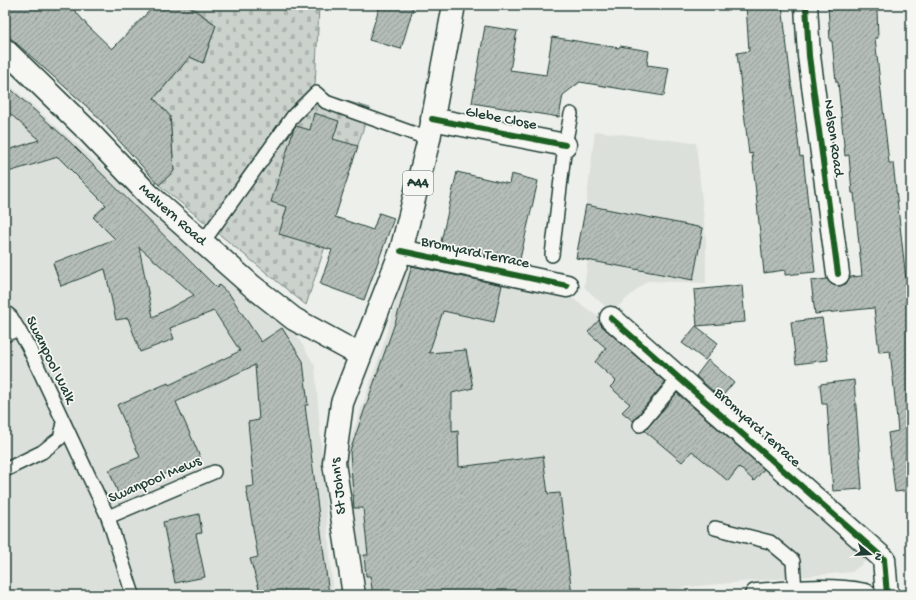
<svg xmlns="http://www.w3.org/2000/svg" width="916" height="600" viewBox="0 0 916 600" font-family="'Gochi Hand',sans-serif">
	<defs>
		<pattern id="cemetery-stones" width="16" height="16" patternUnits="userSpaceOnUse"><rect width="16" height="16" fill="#cbd2cc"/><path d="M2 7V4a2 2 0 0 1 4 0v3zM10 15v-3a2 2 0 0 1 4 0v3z" fill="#aeb5b0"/></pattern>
		<pattern id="building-hatch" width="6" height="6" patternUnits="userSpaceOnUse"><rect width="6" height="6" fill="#b4bdb8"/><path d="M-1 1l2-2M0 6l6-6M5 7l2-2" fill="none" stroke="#929b96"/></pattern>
	</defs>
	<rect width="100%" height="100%" fill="#edefea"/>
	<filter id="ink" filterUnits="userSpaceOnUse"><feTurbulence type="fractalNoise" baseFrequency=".025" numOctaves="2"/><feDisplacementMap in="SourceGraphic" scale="8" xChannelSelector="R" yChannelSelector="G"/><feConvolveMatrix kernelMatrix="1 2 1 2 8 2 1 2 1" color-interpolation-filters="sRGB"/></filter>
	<g filter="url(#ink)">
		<g fill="#dce0db">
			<polygon points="5,81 242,290 296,334 315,366 333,595 5,595"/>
			<polygon points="595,131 696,143 706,239 706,283 647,281 614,310 609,310 584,287 588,260 576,258 586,205"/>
			<polygon points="407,264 469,278 561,290 600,318 770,462 867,560 852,572 688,587 646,595 367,595 345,455 380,355"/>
		</g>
		<polygon fill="url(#cemetery-stones)" stroke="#758880" points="190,5 314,5 319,7 315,86 333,97 370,108 306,305 159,185 174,171 170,116 154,99 190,57 203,63 216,25"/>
		<g fill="url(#building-hatch)" stroke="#1f3d34" fill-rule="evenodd">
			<polygon points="5,5 70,5 88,26 112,49 155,5 187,5 216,25 203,63 190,57 154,98 170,116 174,171 159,185 94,113 5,33"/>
			<polygon points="380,5 414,5 401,49 369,40"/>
			<polygon points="746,5 782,5 800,157 803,156 815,272 785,275 785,270 764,273 752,153 749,154 737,53 749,51"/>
			<polygon points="828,5 869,5 870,11 877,10 878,38 875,38 889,163 893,163 906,279 911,278 911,490 895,492 888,433 898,431 893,378 890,351 879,352 874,308 815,314 811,281 827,279 833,285 839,286 846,284 850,277 862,276 854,193 852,193 849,155 845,156 838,82 836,82 832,41 830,41"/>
			<polygon points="485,26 517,31 510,70 546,75 552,37 619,48 620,46 649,51 647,65 669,68 664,96 580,82 563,95 559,117 472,103"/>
			<path d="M5 84 70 142 217 288 219 285 230 295 261 342 282 328 303 361 308 405H305L329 595H261L250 559 258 557 246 487 254 486 248 422 259 420 255 365 176 402 201 459 118 493 109 470 140 457 117 405 168 383 169 385 240 351 214 311 170 328 174 339 140 352 128 318 116 320 105 269 61 286 53 263 115 239 93 217 106 205 58 157 5 173V151L39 140 5 109ZM139 247 194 295 153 317Z"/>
			<polygon points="314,113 339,121 333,139 358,146 335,217 373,230 379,213 394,218 364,300 320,284 332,250 279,234 287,207 271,202 294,128 296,126 310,130"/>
			<polygon points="457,172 509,184 511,174 538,181 519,263 440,246"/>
			<polygon points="586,205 703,228 693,280 576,258"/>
			<polygon points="412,266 502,285 494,322 443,311 429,353 466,350 473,388 452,393 452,432 458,431 459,467 543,456 548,494 560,493 572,595 373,595 370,576 366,576 364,555 368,555 363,508 354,508 350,451 396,320"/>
			<polygon points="742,285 745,322 697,326 694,290"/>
			<polygon points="822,318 828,360 796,364 791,322"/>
			<polygon points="599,320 603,327 665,382 633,421 622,412 630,404 610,387 616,381 595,362 606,348 588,332"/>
			<polygon points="696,326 718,343 705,360 682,343"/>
			<polygon points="708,360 734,382 721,398 696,376"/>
			<polygon points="854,380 862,489 833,491 827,404 822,404 820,384"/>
			<polygon points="677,393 764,469 754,481 739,467 728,481 692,451 682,462 645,431"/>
			<polygon points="199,514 202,533 196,534 205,577 175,583 163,522"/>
		</g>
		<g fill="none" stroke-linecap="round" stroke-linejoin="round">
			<g stroke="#1f3d34" stroke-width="16">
				<g id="lane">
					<polyline points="203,242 294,115 316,93 326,102 429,139"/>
					<polyline points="552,255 565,145 571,114"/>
					<polyline points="5,312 11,317 28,346 108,517 133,595"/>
					<polyline points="5,335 18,329"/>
					<polyline points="640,425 680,377"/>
					<polyline points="5,470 42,452 60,438 64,424"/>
					<polyline points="108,517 214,472"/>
					<polyline points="715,528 770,542 793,561 795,592"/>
				</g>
			</g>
			<g stroke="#1f3d34" stroke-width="25">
				<g id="street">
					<polyline points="806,5 809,56 838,274"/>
					<polyline points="432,119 565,145"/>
					<polyline points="401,251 567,286"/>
					<polyline points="611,318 884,559 887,595"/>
				</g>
			</g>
			<g stroke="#1f3d34" stroke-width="25">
				<g id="secondary">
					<path id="s1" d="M5 50 86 129 148 194 252 286 294 319 360 355"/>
					<path d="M756 595C793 592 829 588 865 595"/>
				</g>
			</g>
			<g stroke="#1f3d34" stroke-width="25">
				<polyline id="primary" points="354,595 334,463 342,403 401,251 429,139 454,5"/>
			</g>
			<use href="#lane" stroke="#f6f6f2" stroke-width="13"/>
			<use href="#street" stroke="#f6f6f2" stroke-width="22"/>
			<use href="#secondary" stroke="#f6f6f2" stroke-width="22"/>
			<use href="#primary" stroke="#f6f6f2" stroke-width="22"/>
			<g stroke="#f6f6f2" stroke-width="8">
				<g id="cycleway">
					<polyline points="806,5 809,56 838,274"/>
					<polyline points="432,119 565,145"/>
					<polyline points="401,251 567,286"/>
					<polyline points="611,318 884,559 887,595"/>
				</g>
			</g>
			<use href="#cycleway" stroke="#1b5e20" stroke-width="6"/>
		</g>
	</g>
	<g text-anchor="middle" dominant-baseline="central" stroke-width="3.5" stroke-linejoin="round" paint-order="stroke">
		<rect fill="#f6f6f2" stroke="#60746d" stroke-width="1" x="403" y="171" width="30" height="24" rx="3"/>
		<g font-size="14" font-weight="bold" fill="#1f3d34">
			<text x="418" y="183">A44</text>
		</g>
		<g font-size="15" fill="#1f3d34" stroke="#f6f6f2">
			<text transform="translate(501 119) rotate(11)">Glebe Close</text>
			<text transform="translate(833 138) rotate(82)">Nelson Road</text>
			<text stroke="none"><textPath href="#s1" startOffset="235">Malvern Road</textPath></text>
			<text transform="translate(475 253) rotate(12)">Bromyard Terrace</text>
			<text transform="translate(50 360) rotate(64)">Swanpool Walk</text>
			<text transform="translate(757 428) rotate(42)">Bromyard Terrace</text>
			<text transform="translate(155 480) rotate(-23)">Swanpool Mews</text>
			<text transform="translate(339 486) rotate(-96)">St John's</text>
		</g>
	</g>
	<rect width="916" height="600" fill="none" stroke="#f6f6f2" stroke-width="20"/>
	<rect x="10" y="10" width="896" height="580" fill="none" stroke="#1f3d34" stroke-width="1.5" filter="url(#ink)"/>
	<g transform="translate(870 554) rotate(108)" stroke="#f6f6f2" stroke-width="3" paint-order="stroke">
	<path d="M0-3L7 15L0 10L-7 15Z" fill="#1f3d34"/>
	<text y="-6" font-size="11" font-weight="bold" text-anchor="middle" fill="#1f3d34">N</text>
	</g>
</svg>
